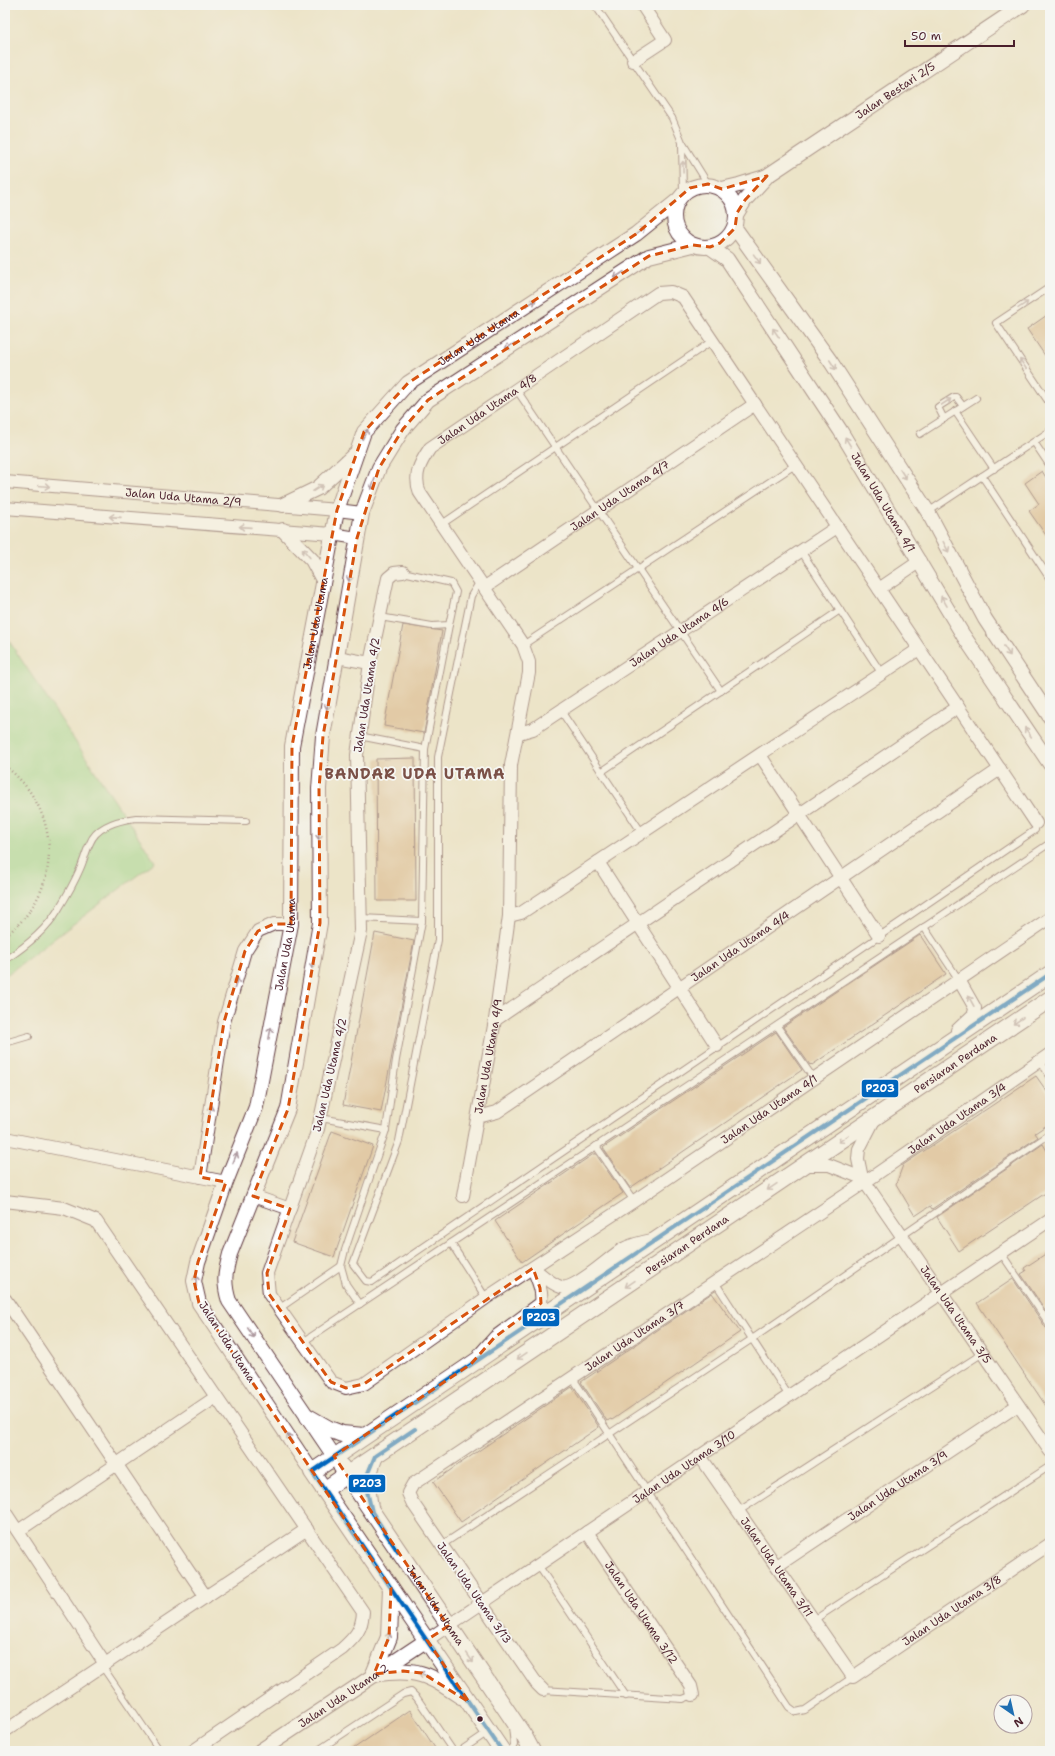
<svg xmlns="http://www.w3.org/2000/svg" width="1055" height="1756" viewBox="0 0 1055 1756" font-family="'Shantell Sans',sans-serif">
	<rect width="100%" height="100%" fill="#f6f6f2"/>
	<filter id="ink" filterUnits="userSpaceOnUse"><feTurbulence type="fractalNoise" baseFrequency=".025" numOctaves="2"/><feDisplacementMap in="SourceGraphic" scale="8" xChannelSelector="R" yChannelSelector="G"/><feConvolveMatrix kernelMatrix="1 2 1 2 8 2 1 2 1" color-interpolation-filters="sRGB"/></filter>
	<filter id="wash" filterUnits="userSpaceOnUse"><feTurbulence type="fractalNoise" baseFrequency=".012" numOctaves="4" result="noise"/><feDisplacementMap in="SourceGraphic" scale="16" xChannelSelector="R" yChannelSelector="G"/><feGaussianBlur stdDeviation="0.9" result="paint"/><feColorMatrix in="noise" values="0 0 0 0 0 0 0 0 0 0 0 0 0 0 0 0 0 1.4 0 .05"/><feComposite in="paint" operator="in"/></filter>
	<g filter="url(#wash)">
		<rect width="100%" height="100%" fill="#ece4c8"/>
		<polygon fill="#9ad88e" stroke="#727c5c" points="5,635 155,862 5,976"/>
		<g id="blocks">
			<g fill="#d5ac7c">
				<polygon points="1050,313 1050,363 1027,329"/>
				<polygon points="1042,471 1050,484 1050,541 1029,511 1039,504 1025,483"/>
				<polygon points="403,625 442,631 424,733 384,726"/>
				<polygon points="415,758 416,901 377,901 376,759"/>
				<polygon points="375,933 414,941 381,1112 343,1105"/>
				<polygon points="920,935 946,974 812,1065 811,1064 810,1065 783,1027"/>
				<polygon points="776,1032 802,1070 630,1188 603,1148 604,1147"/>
				<polygon points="1036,1076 1050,1096 1050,1123 1035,1133 1038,1137 932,1209 930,1206 915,1216 896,1184 903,1165"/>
				<polygon points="332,1131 373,1146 334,1257 292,1242"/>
				<polygon points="1043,1144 1050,1156 1050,1190 959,1251 937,1217"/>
				<polygon points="595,1153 623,1193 522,1262 495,1221"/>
				<polygon points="1050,1251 1050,1317 1021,1274 1026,1271 1024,1268"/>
				<polygon points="1013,1279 1046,1328 1050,1329 1050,1412 977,1303"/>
				<polygon points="712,1293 740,1332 612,1420 611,1419 607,1421 581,1382"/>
				<polygon points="572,1387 599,1427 461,1522 433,1482"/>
				<polygon points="410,1710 437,1751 350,1751"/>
			</g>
		</g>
	</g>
	<g filter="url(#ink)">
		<use href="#blocks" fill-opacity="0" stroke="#623d43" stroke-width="1"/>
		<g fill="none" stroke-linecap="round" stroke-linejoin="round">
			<g stroke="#623d43" stroke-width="8">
				<g id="service">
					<polyline points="595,5 672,118 682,142 708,184"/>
					<polyline points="682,143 683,193"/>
					<polyline points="1050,287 996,323 1050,404"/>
					<polyline points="516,389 721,691"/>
					<polyline points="955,411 994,469"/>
					<polyline points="944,419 938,407 954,397 956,397 963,406"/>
					<polyline points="920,434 976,398"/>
					<polyline points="1034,442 1050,466"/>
					<polyline points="982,476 1050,579"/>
					<polyline points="928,512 1050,431"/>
					<polyline points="442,524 712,341"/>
					<polyline points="801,551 882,674"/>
					<polyline points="480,581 471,596 438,757 438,940 399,1141 353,1264 366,1281 372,1282 1035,830 1036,823"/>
					<polyline points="380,617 432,626 449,625 456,592 451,583 403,572"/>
					<polyline points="523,645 795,465"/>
					<polyline points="561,711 642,833"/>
					<polyline points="359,736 425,749"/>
					<polyline points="601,772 840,610"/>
					<polyline points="361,918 422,921"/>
					<polyline points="924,927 959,980"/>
					<path d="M5 960C25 947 46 930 58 910 66 897 74 883 80 869 84 860 86 851 90 843 97 825 120 820 136 818L246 821"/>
					<polyline points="777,1026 814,1079"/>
					<polyline points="5,1043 29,1036"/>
					<polyline points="1040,1061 1050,1076"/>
					<polyline points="321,1118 386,1130"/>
					<polyline points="596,1146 634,1201"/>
					<polyline points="451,1243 486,1298"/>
					<polyline points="1001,1253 1050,1325"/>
					<polyline points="715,1282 789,1396"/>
					<polyline points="360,1304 346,1284 341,1266 345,1250 386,1130 396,1060 422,921 425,749 449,625"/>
					<polyline points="280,1308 341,1266"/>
					<polyline points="303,1342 1050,843"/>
					<polyline points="572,1377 789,1707 796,1712 805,1710 853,1677"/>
					<polyline points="739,1511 983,1353"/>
					<polyline points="442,1545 752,1339 1050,1134"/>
					<polyline points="538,1565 626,1696"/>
					<polyline points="814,1620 1050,1466"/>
					<polyline points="102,1666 160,1751"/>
					<polyline points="543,1690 683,1699 693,1695"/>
					<polyline points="317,1751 403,1694 411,1692 417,1698 453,1751"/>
					<polyline points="460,1751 488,1732"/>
					<polyline points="511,1751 514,1745 512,1727"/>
				</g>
			</g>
			<g stroke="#623d43" stroke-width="14">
				<g id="minor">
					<polyline points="633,61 665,40 642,5"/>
					<path id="s1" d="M5 482 337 510 362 513"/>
					<polyline points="5,508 332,534 357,538"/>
					<path id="s2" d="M403 572 394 573 388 578 370 663 357 755 361 931 318 1129 267 1273 269 1294 331 1382 346 1388 364 1384 486 1298 634 1201 1050 918"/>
					<path id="s3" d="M485 587 755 404"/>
					<polyline points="879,589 920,561"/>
					<polyline points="337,657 370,663"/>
					<path id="s4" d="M519 733 533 729 837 527"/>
					<polyline points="760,755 879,936"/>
					<polyline points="598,862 717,1046"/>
					<polyline points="509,916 521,913 919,649"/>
					<polyline points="495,1020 958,707"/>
					<polyline points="957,1030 974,1014 975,1008 959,980"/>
					<path id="s5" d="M478 1117 497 1112 1000 769"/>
					<path id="s6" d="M875 1118 859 1149 858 1159 862 1178 1050 1451"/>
					<polyline points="5,1138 226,1182"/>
					<polyline points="805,1165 829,1165 862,1178"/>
					<polyline points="200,1177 224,1022 245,951 258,931 274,924 291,924"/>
					<polyline points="253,1196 290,1209"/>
					<path id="s7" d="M463 1196 495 1020 509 916 511 765 529 673V662L523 645 420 493C413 475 420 463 430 448L658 293 671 292 683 297 1036 823"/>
					<path d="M5 1201 64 1208 96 1221 363 1612C362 1630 355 1637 342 1649L193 1751"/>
					<path d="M533 1268C541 1274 551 1284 561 1287 575 1291 610 1256 623 1249 632 1244 642 1242 652 1240"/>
					<polyline points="5,1299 206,1597"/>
					<path d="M480 1354 495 1337 541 1303C543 1290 537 1280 533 1268"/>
					<path id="s8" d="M700 1456 853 1677 1050 1544"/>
					<polyline points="5,1512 105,1664"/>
					<polyline points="18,1531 216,1397"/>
					<path id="s9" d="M587 1532 691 1686 693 1695"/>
					<path id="s10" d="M777 1566 1018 1405"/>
					<path id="s11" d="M427 1640 1050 1220"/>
					<path id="s12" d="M543 1690 537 1684 412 1502 408 1493 413 1484 865 1182 1050 1054"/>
					<polyline points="5,1731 307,1529"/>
				</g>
			</g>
			<g stroke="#623d43" stroke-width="16">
				<g id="tertiary">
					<circle cx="705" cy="216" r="31"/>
					<polyline points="722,189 739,185 765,177"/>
					<path id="s13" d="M737 213 745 200 767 176 1023 5"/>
					<polyline points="735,228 831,362 928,512 985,619 1050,717"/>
					<path id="s14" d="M710 247 727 259 840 430 963 635 1050 764"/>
					<polyline points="283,505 318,488 354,455"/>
					<polyline points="283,530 312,560 323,580"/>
					<path d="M334 1456 229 1301C223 1282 225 1273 230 1254L288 1109 320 923 319 789 323 736 362 513 379 468 403 429 428 400 649 256 693 245"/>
					<path id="s15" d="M312 1472 199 1303 194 1281 198 1262 226 1182 256 1107 291 924 292 746 337 510 364 432 408 383 636 234 677 201"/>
					<path id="s16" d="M260 1751 427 1640"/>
				</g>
			</g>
			<g stroke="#623d43" stroke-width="18">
				<g id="secondary">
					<polyline points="308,1417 329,1429 342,1434 364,1436"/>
					<path id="s17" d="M341 1466 524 1736 532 1751"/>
					<path id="s18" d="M324 1490 1050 999"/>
					<path d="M370 1507C366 1486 367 1476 375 1456"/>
					<path d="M374 1674C416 1667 428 1674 461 1696"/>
					<polyline points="374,1674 389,1637 391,1588"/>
					<polyline points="502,1751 312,1472 1050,974"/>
				</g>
			</g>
			<path stroke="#623d43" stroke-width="2.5" stroke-dasharray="1 3" stroke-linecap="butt" d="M5 766C63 810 64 892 5 936"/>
			<use href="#service" stroke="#fff" stroke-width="6"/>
			<use href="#minor" stroke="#fff" stroke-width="12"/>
			<use href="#tertiary" stroke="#fff" stroke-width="14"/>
			<use href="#secondary" stroke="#fff" stroke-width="16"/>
			<g stroke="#f6f6f2" stroke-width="7">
				<g id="bus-1">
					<polyline points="398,1552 372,1512 367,1491 368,1473 375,1456 415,1429"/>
					<polyline points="502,1751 312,1472 1050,974"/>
				</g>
			</g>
			<use href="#bus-1" stroke="#0065bd" stroke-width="4"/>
		</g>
		<defs><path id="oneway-shaft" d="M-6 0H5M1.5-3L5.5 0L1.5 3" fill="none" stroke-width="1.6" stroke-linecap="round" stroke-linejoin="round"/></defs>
		<g stroke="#ae9aa0">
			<use href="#oneway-shaft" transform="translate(683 167) rotate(-91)"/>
			<use href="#oneway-shaft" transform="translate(640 231) rotate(-38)"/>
			<use href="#oneway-shaft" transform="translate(757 259) rotate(54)"/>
			<use href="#oneway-shaft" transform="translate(619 275) rotate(147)"/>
			<use href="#oneway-shaft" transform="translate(531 303) rotate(-33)"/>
			<use href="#oneway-shaft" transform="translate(1023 305) rotate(-34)"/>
			<use href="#oneway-shaft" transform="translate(776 333) rotate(-124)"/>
			<use href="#oneway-shaft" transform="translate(510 346) rotate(147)"/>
			<use href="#oneway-shaft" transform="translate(1023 364) rotate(-124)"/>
			<use href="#oneway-shaft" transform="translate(833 365) rotate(57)"/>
			<use href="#oneway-shaft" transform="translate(946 402) rotate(-33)"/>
			<use href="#oneway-shaft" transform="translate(365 434) rotate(-62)"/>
			<use href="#oneway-shaft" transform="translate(848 442) rotate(-121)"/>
			<use href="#oneway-shaft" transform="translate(903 474) rotate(57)"/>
			<use href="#oneway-shaft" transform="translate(373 484) rotate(110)"/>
			<use href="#oneway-shaft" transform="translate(44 486) rotate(5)"/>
			<use href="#oneway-shaft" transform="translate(318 488) rotate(-33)"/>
			<use href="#oneway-shaft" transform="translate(115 517) rotate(-176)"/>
			<use href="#oneway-shaft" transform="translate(245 527) rotate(-176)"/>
			<use href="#oneway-shaft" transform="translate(946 547) rotate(62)"/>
			<use href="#oneway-shaft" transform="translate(306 553) rotate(-130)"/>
			<use href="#oneway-shaft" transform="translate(350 576) rotate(100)"/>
			<use href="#oneway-shaft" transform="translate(944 601) rotate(-120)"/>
			<use href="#oneway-shaft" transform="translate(1007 651) rotate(57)"/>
			<use href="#oneway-shaft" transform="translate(328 704) rotate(100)"/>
			<use href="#oneway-shaft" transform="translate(1028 732) rotate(-124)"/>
			<use href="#oneway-shaft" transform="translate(319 834) rotate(90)"/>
			<use href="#oneway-shaft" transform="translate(313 963) rotate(100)"/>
			<use href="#oneway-shaft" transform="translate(236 983) rotate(-74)"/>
			<use href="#oneway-shaft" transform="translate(971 1001) rotate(-119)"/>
			<use href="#oneway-shaft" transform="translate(1018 1021) rotate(146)"/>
			<use href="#oneway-shaft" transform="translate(270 1033) rotate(-79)"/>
			<use href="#oneway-shaft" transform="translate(210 1111) rotate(-81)"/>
			<use href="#oneway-shaft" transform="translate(843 1139) rotate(146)"/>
			<use href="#oneway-shaft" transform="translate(235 1158) rotate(-68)"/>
			<use href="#oneway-shaft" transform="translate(772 1187) rotate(146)"/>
			<use href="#oneway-shaft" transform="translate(196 1281) rotate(-91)"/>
			<use href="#oneway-shaft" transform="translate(630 1284) rotate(146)"/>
			<use href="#oneway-shaft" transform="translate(251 1333) rotate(56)"/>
			<use href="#oneway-shaft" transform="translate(522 1356) rotate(146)"/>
			<use href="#oneway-shaft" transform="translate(290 1439) rotate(-124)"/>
			<use href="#oneway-shaft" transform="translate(388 1638) rotate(-75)"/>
			<use href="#oneway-shaft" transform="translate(470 1658) rotate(56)"/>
			<use href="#oneway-shaft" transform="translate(424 1675) rotate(-161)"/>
		</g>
	</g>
	<path d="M0 0H1055V1756H0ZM767 176 745 200 737 213 735 228 720 243 710 247 693 245 649 256 428 400 403 429 379 468 357 538 323 736 319 789 320 923 288 1109 253 1196 290 1209 267 1273 269 1294 331 1382 346 1388 364 1384 533 1268 540 1288 541 1303 495 1337 471 1364 334 1456 448 1626 427 1640 469 1702 422 1673 403 1671 374 1674 389 1637 391 1588 199 1303 194 1281 198 1262 226 1182 200 1177 224 1022 245 951 258 931 274 924H291L292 746 337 510 364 432 408 383 636 234 690 188 708 184 722 189Z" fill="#ece4c8" fill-opacity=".55" fill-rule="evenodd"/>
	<path fill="none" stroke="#d8530f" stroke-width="3" stroke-dasharray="8 5" stroke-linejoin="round" d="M767 176 745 200 737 213 735 228 720 243 710 247 693 245 649 256 428 400 403 429 379 468 357 538 323 736 319 789 320 923 288 1109 253 1196 290 1209 267 1273 269 1294 331 1382 346 1388 364 1384 533 1268 540 1288 541 1303 495 1337 471 1364 334 1456 448 1626 427 1640 469 1702 422 1673 403 1671 374 1674 389 1637 391 1588 199 1303 194 1281 198 1262 226 1182 200 1177 224 1022 245 951 258 931 274 924H291L292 746 337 510 364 432 408 383 636 234 690 188 708 184 722 189Z"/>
	<circle fill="#4a1f2b" stroke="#f6f6f2" stroke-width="1.5" cx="480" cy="1719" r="3.5"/>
	<g text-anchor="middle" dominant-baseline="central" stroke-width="3.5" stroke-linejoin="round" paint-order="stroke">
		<g font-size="11" fill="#4a1f2b" stroke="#f6f6f2">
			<text stroke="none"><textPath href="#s13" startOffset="202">Jalan Bestari 2/5</textPath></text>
			<text stroke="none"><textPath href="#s15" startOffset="1248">Jalan Uda Utama</textPath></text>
			<text stroke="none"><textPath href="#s7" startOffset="859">Jalan Uda Utama 4/8</textPath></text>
			<text stroke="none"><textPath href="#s3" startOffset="163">Jalan Uda Utama 4/7</textPath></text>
			<text stroke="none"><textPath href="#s1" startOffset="179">Jalan Uda Utama 2/9</textPath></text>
			<text stroke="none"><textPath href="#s14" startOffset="310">Jalan Uda Utama 4/1</textPath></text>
			<text stroke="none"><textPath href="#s15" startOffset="900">Jalan Uda Utama</textPath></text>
			<text stroke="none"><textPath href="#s4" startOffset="190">Jalan Uda Utama 4/6</textPath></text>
			<text transform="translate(367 695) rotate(-81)">Jalan Uda Utama 4/2</text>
			<text stroke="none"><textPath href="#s15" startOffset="576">Jalan Uda Utama</textPath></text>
			<text stroke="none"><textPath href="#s5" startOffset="314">Jalan Uda Utama 4/4</textPath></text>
			<text stroke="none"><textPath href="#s7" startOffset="142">Jalan Uda Utama 4/9</textPath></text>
			<text stroke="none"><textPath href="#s18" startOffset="762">Persiaran Perdana</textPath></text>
			<text transform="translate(330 1075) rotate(-77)">Jalan Uda Utama 4/2</text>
			<text stroke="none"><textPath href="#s2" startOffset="1381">Jalan Uda Utama 4/1</textPath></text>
			<text stroke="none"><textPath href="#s12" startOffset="905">Jalan Uda Utama 3/4</textPath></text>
			<text stroke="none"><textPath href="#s18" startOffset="438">Persiaran Perdana</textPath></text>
			<text stroke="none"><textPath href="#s6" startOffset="230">Jalan Uda Utama 3/5</textPath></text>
			<text stroke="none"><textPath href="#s12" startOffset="516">Jalan Uda Utama 3/7</textPath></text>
			<text transform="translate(227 1342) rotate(57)">Jalan Uda Utama</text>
			<text stroke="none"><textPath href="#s11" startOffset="310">Jalan Uda Utama 3/10</textPath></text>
			<text stroke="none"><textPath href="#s10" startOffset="145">Jalan Uda Utama 3/9</textPath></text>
			<text stroke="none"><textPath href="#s8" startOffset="135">Jalan Uda Utama 3/11</textPath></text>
			<text transform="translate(474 1593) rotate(55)">Jalan Uda Utama 3/13</text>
			<text stroke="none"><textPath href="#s17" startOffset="168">Jalan Uda Utama</textPath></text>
			<text stroke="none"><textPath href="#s8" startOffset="388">Jalan Uda Utama 3/8</textPath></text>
			<text stroke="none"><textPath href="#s9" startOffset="97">Jalan Uda Utama 3/12</textPath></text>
			<text stroke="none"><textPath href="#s16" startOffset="100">Jalan Uda Utama 2</textPath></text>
		</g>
		<g font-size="15" font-weight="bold" letter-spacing="1" fill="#7b5047" stroke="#f6f6f2">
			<text x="415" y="774">BANDAR UDA UTAMA</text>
		</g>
	</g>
	<g stroke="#f6f6f2" stroke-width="1.5">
		<rect x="861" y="1079" width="38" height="19" rx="4" fill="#0065bd"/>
		<rect x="522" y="1308" width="38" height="19" rx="4" fill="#0065bd"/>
		<rect x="348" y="1474" width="38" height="19" rx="4" fill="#0065bd"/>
	</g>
	<g font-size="11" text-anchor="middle" font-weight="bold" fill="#fff">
		<text x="880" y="1092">P203</text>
		<text x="541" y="1321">P203</text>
		<text x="367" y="1487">P203</text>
	</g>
	<rect width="1055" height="1756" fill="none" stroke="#f6f6f2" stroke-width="20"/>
	<g transform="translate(1013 1714) rotate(146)"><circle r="19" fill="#f6f6f2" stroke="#b1a0a2"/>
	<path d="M0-3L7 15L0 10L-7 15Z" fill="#1f6fb2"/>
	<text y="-6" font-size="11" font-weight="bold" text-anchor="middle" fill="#4a1f2b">N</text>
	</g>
	<path d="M905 40v6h109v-6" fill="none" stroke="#4a1f2b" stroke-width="2"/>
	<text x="911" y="40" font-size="12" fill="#4a1f2b" stroke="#f6f6f2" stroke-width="3" paint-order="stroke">50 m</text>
</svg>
